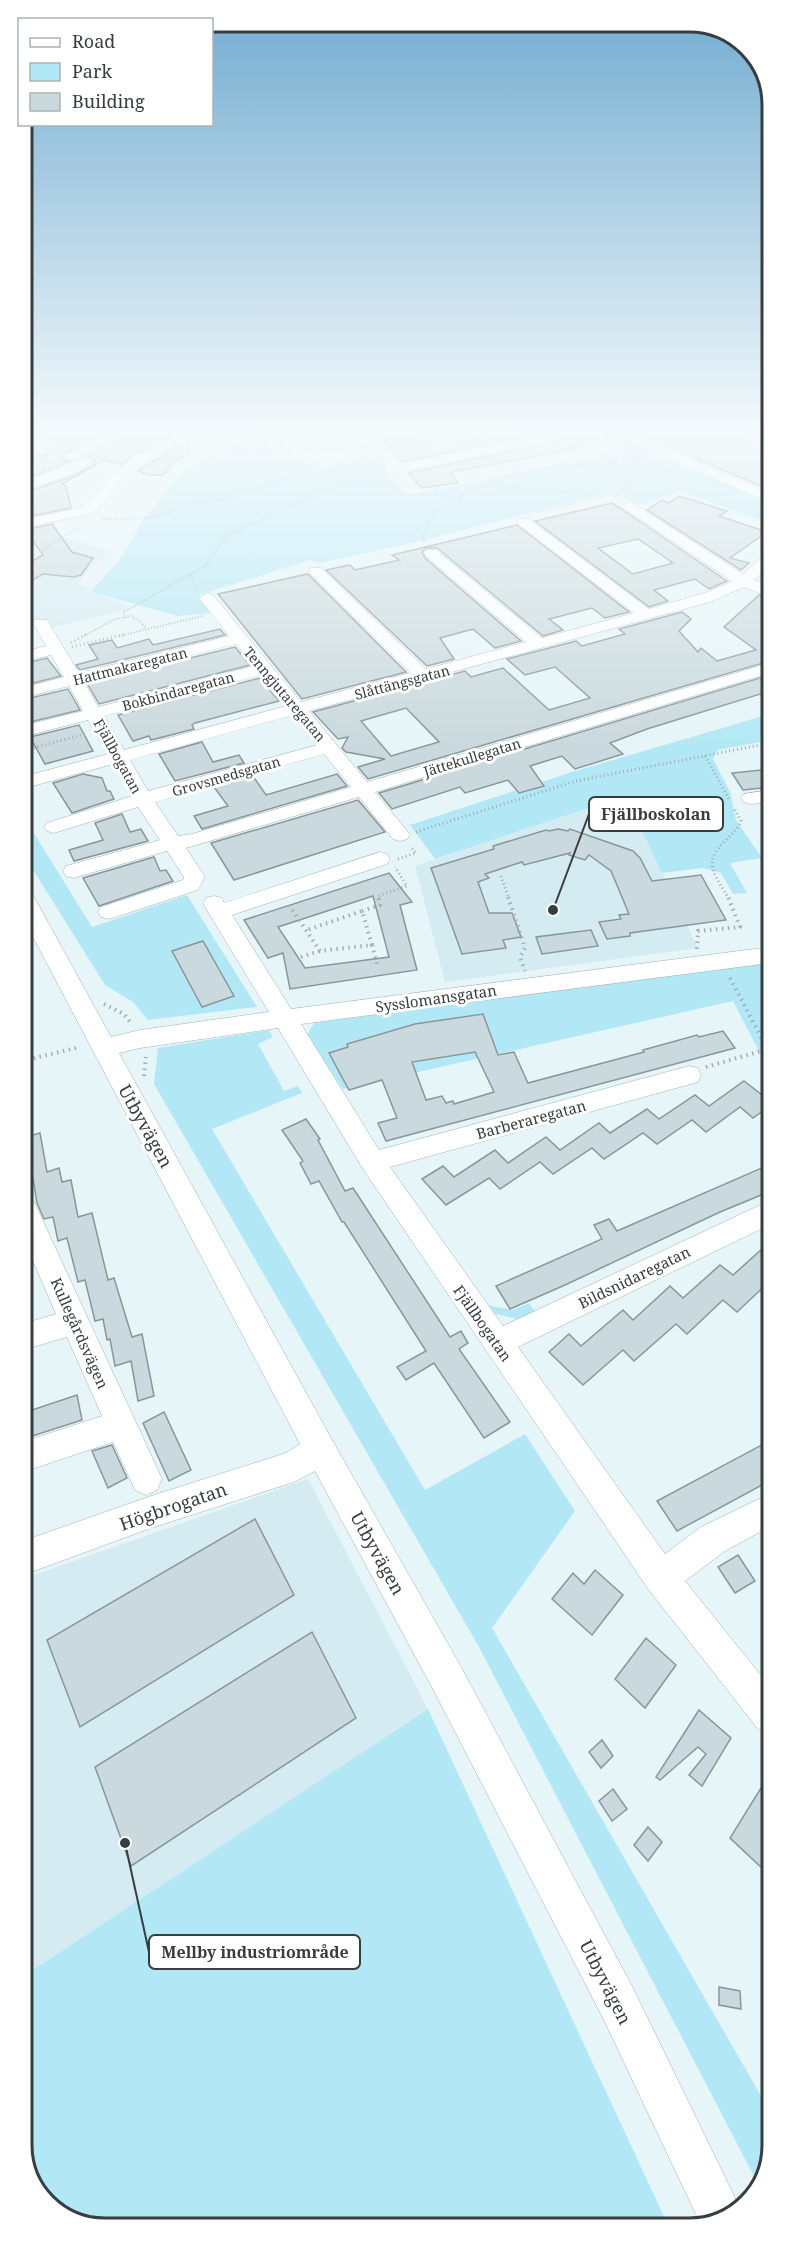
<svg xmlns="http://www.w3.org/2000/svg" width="793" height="2249" viewBox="0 0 793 2249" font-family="'Noto Serif',serif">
	<rect width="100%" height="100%" fill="#e6f5f8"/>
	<g fill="#d3ebf1">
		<polygon points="65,538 109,551 83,576 79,584 89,588 90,593 123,603 128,609 50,628 44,620 22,618 22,587 31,581 22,578 22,567"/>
		<polygon points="625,796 698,948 445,982 415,866"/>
		<polygon points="308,1479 428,1709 24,1976 23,1579"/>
	</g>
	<g fill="#b2e8f5">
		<polygon points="257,434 271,451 318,466 384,458 389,478 408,495 644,447 740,490 770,506 770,524 681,491 646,504 628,501 622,496 606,493 421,541 319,563 310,560 199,595 210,613 178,616 91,592 125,553 143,519 187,469"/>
		<polygon points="770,714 770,740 717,750 713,759 730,792 736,820 762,858 730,863 747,893 733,894 721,873 703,868 662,873 625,796 435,859 410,825 572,772"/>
		<polygon points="22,814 92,927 187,895 257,1007 148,1020 133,1002 105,985 22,852"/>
		<polygon points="770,962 770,1072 733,1001 343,1089 307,1035 314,1023"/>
		<polygon points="269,1030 273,1037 258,1044 284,1091 298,1086 302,1093 212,1129 425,1490 525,1434 575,1511 492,1628 772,2115 772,2145 758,2184 479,1647 154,1084 158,1048"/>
		<polygon points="529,1303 536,1313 521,1320 492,1313 486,1305 513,1310"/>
		<polygon points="428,1709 668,2225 99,2228 53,2211 24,2166 24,1976"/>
	</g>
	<g fill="#cad9dd" stroke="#89979a" stroke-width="1.5" fill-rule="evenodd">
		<polygon points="63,432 105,432 62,454 63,460 70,461 26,479 24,486 33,490 68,478 92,466 95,460 87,455 116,441 118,437 117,432 178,432 134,454 121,465 104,460 62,484 66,486 71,508 22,518 22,451 40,456 46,455 50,449 44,445"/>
		<polygon points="375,432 417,432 431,446 517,432 545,432 402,462"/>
		<polygon points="581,432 612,432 614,437 643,450 639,451 607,436 607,441 572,447 575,449 451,472 458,483 422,488 408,473 573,438"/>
		<polygon points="635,432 738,432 740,437 770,447 770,490"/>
		<polygon points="187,441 190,454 174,462 163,475 150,475 138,471"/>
		<polygon points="679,496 727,511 719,516 767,532 730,558 749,563 741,570 647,510 662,500 669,503"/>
		<path d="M612 503 635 518 727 581 709 589 695 579 654 590 668 601 649 607 535 521ZM638 539 673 563 633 574 598 548Z"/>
		<polygon points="52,524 72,552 93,558 81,575 74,577 43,574 31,581 22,578 22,567 43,555 25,530"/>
		<polygon points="517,525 629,612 605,618 592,608 549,619 563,630 543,636 437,548 426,548 422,552 425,558 521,641 495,648 473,629 440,638 454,659 427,666 326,570 350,565 355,570 399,560 392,555"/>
		<polygon points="307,574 308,574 406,672 302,699 218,594"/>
		<path d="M759 595 770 599V661L368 779 358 767 385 759 346 752 342 748 348 737 338 739 313 712 465 671 471 677 503 668 549 710 590 698 555 667 525 675 507 659 576 641 582 646 625 634 619 629 682 612 691 619 679 631 698 652 701 648 717 661 756 650 724 627ZM406 708 439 742 391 756 361 721Z"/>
		<polygon points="220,629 225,635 80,670 76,665 98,659 89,645 112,640 117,648 149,639 153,645"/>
		<polygon points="235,647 250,665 99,704 87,683"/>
		<polygon points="47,658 61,676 22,686 22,664"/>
		<polygon points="770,675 770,702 760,694 647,729 610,743 623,754 575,769 562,756 530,766 544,786 519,793 508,780 465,793 460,787 392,809 379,793"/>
		<polygon points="260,678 279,701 195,723 192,725 194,729 151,740 149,736 133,741 118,715"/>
		<polygon points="68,689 80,710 22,724 22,700"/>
		<polygon points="79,725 93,751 45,764 30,737"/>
		<polygon points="202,742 213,762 239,755 244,763 175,781 159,754"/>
		<polygon points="770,769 770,787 743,790 732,773"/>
		<polygon points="83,774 102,778 107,791 110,791 114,799 72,813 53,783"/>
		<polygon points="337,774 347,786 202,829 194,816 228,806 214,787 253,776 266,795"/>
		<polygon points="358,800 385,832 234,880 211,843"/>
		<polygon points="122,814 130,832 141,829 148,841 74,861 69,850 103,840 95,823"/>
		<polygon points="558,829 568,831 570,829 633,851 640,858 652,881 701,875 726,920 630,933 630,936 607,939 599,922 621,919 619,915 629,914 611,871 589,855 585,860 569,855 570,853 524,865 522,862 485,874 489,878 478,882 489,913 512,913 521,937 503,940 506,948 462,954 431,868 494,849 493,846 546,830 549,831"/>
		<polygon points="154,857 160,871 166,870 173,881 99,906 83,878"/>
		<path d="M389 873 412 902 400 905 417 970 290 989 283 953 268 958 244 920ZM373 896 389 957 305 968 278 927Z"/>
		<polygon points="591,930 598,946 542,954 536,937"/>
		<polygon points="203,941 234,996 202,1007 172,951"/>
		<path d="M483 1014 498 1055 514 1052 528 1083 644 1052 643 1050 697 1035 699 1037 723 1031 735 1048 386 1141 378 1123 397 1118 382 1080 349 1090 329 1053 348 1047 347 1044 415 1024ZM475 1052 494 1092 454 1104 453 1101 446 1103 442 1096 426 1100 412 1062Z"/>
		<polygon points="744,1081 771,1102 771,1105 753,1118 740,1107 706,1132 692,1120 657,1144 643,1133 604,1159 592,1148 553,1174 540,1162 500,1189 489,1178 446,1205 422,1179 443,1166 454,1177 495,1150 508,1163 546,1137 560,1150 599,1123 610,1133 647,1109 659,1119 695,1095 709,1106"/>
		<polygon points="306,1119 320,1139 318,1140 345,1191 353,1188 450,1337 461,1331 468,1343 459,1349 510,1422 484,1438 434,1363 406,1380 397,1367 426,1351 344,1222 342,1222 319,1181 311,1184 300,1163 303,1161 282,1130"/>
		<polygon points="40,1133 47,1172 59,1168 62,1182 71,1180 78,1217 92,1213 108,1280 114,1278 132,1337 142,1334 154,1396 138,1401 131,1361 115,1366 110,1339 107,1340 103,1319 95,1321 85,1280 78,1282 67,1238 58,1241 53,1217 44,1219 37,1203 32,1173 23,1176 23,1138"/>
		<polygon points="771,1164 771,1191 720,1212 565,1285 510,1309 496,1286 602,1239 594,1225 609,1219 617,1231"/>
		<polygon points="771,1241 771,1280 737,1312 723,1300 687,1334 676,1324 634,1361 623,1350 583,1385 549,1352 569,1334 581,1346 623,1310 633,1320 670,1286 683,1298 720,1265 733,1275"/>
		<polygon points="77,1395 82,1420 23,1439 23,1413"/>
		<polygon points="164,1412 191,1470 169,1481 143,1423"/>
		<polygon points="771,1440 771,1480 677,1531 657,1501"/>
		<polygon points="112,1445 127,1478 108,1488 92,1451"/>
		<polygon points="255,1519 294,1595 80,1727 47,1640"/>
		<polygon points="738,1555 755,1581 735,1593 718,1567"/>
		<polygon points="595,1570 623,1595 592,1635 552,1599 573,1573 584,1584"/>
		<polygon points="312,1632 356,1718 131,1866 95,1767"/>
		<polygon points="646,1638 676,1665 645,1708 615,1679"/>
		<polygon points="699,1710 731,1738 702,1786 689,1775 706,1754 698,1747 660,1780 656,1777"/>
		<polygon points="602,1740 613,1756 601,1768 589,1752"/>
		<polygon points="761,1788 771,1798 772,1853 762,1868 730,1838"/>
		<polygon points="613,1789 627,1809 612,1821 599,1801"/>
		<polygon points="648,1827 662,1842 648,1861 634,1845"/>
		<polygon points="719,1987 740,1991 741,2009 719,2005"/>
	</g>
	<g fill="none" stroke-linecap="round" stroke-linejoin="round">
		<g stroke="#a2b0b4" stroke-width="1">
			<g id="minor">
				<polygon points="45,432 61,432 39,445 48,450 46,453 41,454 22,449 22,443"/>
				<polygon points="110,432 115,433 116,436 115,439 75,459 65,459 63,456"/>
				<polygon points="183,432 198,432 145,462 120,483 102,505 90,514 22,528 22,520 80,508 92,499 110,477 135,456"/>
				<path d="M273 432H286C294 440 303 448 314 452 330 457 365 441 376 451L369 455C330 461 299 469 273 432Z"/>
				<polygon points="555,432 579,432 573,436 405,471 398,467 405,463"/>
				<polygon points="614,432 630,432 770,494 770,503 615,435"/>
				<polygon points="740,432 757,432 770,436 770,445 741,435"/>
				<polygon points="86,457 93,461 91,464 67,476 32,488 25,484 27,481"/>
				<path d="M631 502 743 574 765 554 770 553V566L754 580 770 586V597L744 587 710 602 309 711 367 782 770 663V673L375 792 407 831 410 835 407 839 400 841 393 839 359 797 186 848 205 877 198 890 109 919 101 917 98 912 101 907 183 880 184 877 167 851 73 878 66 876 63 871 66 866 160 840 138 807 54 833 47 831 44 827 47 823 132 796 113 764 22 789V777L108 754 88 720 22 737V726L83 711 69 686 22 698V688L64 677 51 655 22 662V652L46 646 33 623 35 620H47L79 673 229 636 199 598 207 593 213 595 301 702 410 673 308 571 311 568H321L426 669 526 642 426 556 424 553 426 550H436L542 638 634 613 519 525 517 522 519 519H529L649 609 708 592 732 581 626 509 624 506 626 503ZM236 644 254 666 98 707 84 682ZM261 675 286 706 124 750 104 716ZM293 715 317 745 148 791 130 760ZM324 754 351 787 192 834 178 836 155 802Z"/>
				<polygon points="770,790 770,802 751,804 744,802 741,798 744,794"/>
				<polygon points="380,852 387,854 390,859 387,864 232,915 291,1009 770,947 770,963 301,1024 379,1150 689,1066 698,1068 701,1075 698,1082 390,1167 503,1326 771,1200 771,1224 518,1347 665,1554 701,1527 771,1493 771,1526 725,1551 685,1581 771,1688 771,1734 758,1729 649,1590 363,1169 278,1028 140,1048 119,1053 331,1438 460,1665 633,1988 739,2206 710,2225 701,2225 603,2018 434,1691 315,1471 294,1482 151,1528 23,1575 23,1541 151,1496 286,1453 300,1444 22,916 22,888 30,890 33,895 111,1037 140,1030 269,1012 208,912 203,903 206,898 214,896 222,898 224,903"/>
				<polygon points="23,1197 33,1200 37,1208 157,1468 162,1479 157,1490 146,1495 135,1490 113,1442 23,1472 23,1442 102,1416 67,1337 23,1350 23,1324 56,1314 23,1238"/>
			</g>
		</g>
		<g stroke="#a3aeb0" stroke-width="2" stroke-dasharray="1 2" stroke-linecap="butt">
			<polyline points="124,436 134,432"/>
			<polyline points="345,439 347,438 342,434 351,432"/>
			<polyline points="637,459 654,474 675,472"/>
			<polyline points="327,470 343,483 385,481 402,495 466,493"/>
			<polyline points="483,486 601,495"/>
			<polyline points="617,495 631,482 654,474"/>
			<polyline points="537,512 608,495 619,497"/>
			<polyline points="102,519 151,518 202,502 230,498 312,470"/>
			<polyline points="424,542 422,537 435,511 467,493 515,473 641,457"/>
			<polyline points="22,563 79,527"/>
			<polyline points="197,590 190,574 205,567 224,538 232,533 343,483"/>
			<polyline points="125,618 124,612 190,574"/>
			<polyline points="84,636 113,620 131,616 141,622 146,629"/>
			<polyline points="119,636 202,616"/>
		</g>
		<g stroke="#a3aeb0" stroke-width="3" stroke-dasharray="1 3" stroke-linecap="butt">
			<polyline points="71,643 87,634"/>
			<polyline points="72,647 126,634"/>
			<polyline points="22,751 85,734"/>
			<polyline points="705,756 730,801"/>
			<polyline points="416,832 576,781 770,743"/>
			<polyline points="398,859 416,853 410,846"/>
			<polyline points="22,860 33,880"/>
			<polyline points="501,876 509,899"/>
			<polyline points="379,899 378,896 407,886 395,867"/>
			<path d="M729 899C715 874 701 863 726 840 732 834 738 829 741 821L734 808"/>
		</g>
		<g stroke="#a3aeb0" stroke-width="4" stroke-dasharray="1.5 4.5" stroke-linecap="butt">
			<polyline points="508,897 525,948 520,957 525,971"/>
			<polyline points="289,905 320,951 372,945 362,911 307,930"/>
			<polyline points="362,911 380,905 378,897"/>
			<polyline points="372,945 378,968"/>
			<polyline points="697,949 698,931 740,927 728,897"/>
			<polyline points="301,957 320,951"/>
			<polyline points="730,978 770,1054"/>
			<polyline points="104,1004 124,1014 131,1023"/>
			<polyline points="22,1061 80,1047"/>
			<polyline points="706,1067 768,1049"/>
			<polyline points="144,1076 146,1057"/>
		</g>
		<use href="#minor" fill="#fff" fill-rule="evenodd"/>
	</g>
	<linearGradient id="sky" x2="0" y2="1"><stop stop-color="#71abd0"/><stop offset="0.58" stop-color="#f4fafc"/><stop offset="1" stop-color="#f4fafc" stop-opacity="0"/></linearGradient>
	<rect width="793" height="747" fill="url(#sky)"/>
	<g text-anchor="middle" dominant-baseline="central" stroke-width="6" stroke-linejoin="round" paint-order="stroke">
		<g font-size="14" fill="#383e3f" stroke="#fff">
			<text transform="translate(130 666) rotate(-14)">Hattmakaregatan</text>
			<text transform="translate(402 682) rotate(-15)">Slåttängsgatan</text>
			<text transform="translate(178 691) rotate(-15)">Bokbindaregatan</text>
			<text transform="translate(285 694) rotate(50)">Tenngjutaregatan</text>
			<text transform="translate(118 756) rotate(61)">Fjällbogatan</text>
			<text transform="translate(472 757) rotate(-17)">Jättekullegatan</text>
			<text transform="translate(226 776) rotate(-16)">Grovsmedsgatan</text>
		</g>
		<g font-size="15" fill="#383e3f" stroke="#fff">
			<text transform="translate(436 998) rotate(-8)">Sysslomansgatan</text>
			<text transform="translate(531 1119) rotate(-15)">Barberaregatan</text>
			<text transform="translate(634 1277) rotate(-26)">Bildsnidaregatan</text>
			<text transform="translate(483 1323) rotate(55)">Fjällbogatan</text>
			<text transform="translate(80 1333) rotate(66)">Kullegårdsvägen</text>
		</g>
		<g font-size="18" fill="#383e3f" stroke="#fff">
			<text transform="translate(146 1126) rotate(61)">Utbyvägen</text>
			<text transform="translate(173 1506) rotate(-19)">Högbrogatan</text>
			<text transform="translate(378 1553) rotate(61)">Utbyvägen</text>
			<text transform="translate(606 1982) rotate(63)">Utbyvägen</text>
		</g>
	</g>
	<path d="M0 0H793V2249H0ZM105 32H689A73 73 0 0 1 762 105V2145A73 73 0 0 1 689 2218H105A73 73 0 0 1 32 2145V105A73 73 0 0 1 105 32Z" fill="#fff" fill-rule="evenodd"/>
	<path fill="none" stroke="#383e3f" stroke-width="3" d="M105 32H689A73 73 0 0 1 762 105V2145A73 73 0 0 1 689 2218H105A73 73 0 0 1 32 2145V105A73 73 0 0 1 105 32Z"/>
	<path fill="none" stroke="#383e3f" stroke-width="2" d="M553 910L589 814M125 1843L149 1952"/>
	<g fill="#383e3f" stroke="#fff" stroke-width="2">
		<circle cx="553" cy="910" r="6"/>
		<circle cx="125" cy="1843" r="6"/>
	</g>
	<g fill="#fff" stroke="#383e3f" stroke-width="2">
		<rect x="589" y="797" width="134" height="34" rx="6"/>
		<rect x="149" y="1935" width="211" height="34" rx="6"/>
	</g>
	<g font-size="16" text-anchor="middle" font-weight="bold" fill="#383e3f">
		<text x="656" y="820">Fjällboskolan</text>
		<text x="255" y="1958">Mellby industriområde</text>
	</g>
	<rect x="18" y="18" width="195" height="108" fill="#ffffff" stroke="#afb2b2" stroke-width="1.5"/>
	<rect x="30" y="38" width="30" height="9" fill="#ffffff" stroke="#afb2b2" stroke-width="1.5"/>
	<text x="72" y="48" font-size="18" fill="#383e3f">Road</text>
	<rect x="30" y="63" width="30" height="18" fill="#b2e8f5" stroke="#afb2b2" stroke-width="1.5"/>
	<text x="72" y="78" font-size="18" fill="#383e3f">Park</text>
	<rect x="30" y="93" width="30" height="18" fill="#cad9dd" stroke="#afb2b2" stroke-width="1.5"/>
	<text x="72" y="108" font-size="18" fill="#383e3f">Building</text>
</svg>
